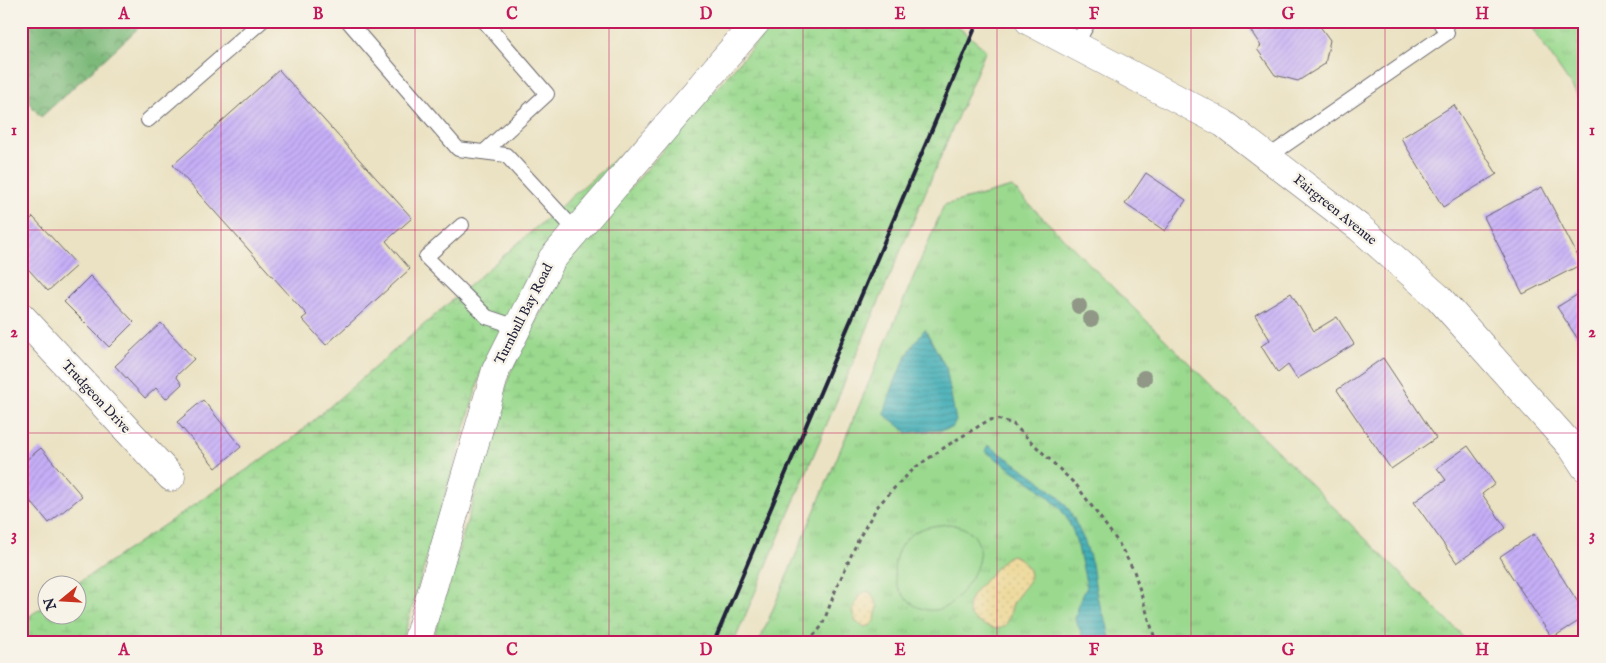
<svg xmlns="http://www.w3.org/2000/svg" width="1606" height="663" viewBox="0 0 1606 663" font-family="'IM FELL English',serif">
	<defs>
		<pattern id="grass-tufts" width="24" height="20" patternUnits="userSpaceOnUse" patternTransform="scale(1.25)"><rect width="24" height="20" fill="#9ad98e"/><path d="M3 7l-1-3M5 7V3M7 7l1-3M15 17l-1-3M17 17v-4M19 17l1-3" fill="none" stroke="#84ba7b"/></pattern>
		<pattern id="forest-crowns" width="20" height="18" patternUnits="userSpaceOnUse" patternTransform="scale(1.25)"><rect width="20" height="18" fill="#7bb979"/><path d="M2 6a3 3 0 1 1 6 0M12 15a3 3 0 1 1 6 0" fill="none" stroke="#649664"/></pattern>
		<pattern id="wetland-marsh" width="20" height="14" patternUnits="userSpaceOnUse" patternTransform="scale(1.25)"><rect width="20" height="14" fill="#9ad98e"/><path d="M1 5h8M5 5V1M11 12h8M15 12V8" fill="none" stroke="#84ba7b"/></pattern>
		<pattern id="sand-dots" width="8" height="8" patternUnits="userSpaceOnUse" patternTransform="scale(1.25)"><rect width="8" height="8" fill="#eeda9e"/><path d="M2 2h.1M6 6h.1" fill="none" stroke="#ccbb89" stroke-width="1.8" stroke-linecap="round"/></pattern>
		<pattern id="water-rules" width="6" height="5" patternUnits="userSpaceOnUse" patternTransform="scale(1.25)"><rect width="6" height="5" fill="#3bacb5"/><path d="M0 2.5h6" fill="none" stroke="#318c94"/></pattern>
		<pattern id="building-hatch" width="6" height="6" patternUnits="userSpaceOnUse" patternTransform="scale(1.25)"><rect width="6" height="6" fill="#c6aff7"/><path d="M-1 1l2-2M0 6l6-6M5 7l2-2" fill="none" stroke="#aa96d5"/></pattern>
	</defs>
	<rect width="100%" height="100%" fill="#f7f3e8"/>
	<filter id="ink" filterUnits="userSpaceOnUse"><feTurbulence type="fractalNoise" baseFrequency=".02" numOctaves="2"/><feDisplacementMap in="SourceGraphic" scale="10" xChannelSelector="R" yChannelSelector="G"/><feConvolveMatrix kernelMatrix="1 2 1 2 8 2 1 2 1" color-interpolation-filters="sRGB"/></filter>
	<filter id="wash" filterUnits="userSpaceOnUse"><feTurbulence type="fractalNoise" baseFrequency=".0096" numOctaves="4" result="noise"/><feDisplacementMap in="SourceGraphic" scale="20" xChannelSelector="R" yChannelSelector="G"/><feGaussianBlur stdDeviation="1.12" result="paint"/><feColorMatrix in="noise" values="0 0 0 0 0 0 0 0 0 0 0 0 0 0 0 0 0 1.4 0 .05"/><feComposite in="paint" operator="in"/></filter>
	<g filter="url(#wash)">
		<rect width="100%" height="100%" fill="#ebe2c3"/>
		<g fill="url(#grass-tufts)" stroke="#5e7e64">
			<polygon points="1527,21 1585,21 1585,106"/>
			<polygon points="1012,187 1459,632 1465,642 759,642 944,205"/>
		</g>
		<polygon fill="url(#forest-crowns)" stroke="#4e6e5a" points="21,21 146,21 41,117 21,94"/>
		<g fill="url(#wetland-marsh)" stroke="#5e7e64">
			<polygon points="775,21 951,21 986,50 734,642 432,642 510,373 564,265"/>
			<polygon points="637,140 539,254 483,366 402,642 21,642 21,622 47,604 48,616 78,616 78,586 75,585 291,440"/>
		</g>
		<g fill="url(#sand-dots)" stroke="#887e6c">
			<path d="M1011 555C1017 556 1019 558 1024 563 1039 580 1021 588 1014 602 1008 613 1011 635 989 627 951 614 974 591 992 573 998 566 1002 559 1011 555Z"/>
			<polygon points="866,591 871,593 878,607 876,613 875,621 871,625 865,627 856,622 852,611 858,597"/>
		</g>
		<path fill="#9ad98e" stroke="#5e7e64" d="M949 524C995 531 981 571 958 596 952 602 946 609 936 610 928 611 921 609 914 605 885 586 889 544 919 530 928 526 940 525 949 524Z"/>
		<g fill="url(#water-rules)" stroke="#2e6778">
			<path d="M925 329 946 368 956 421 952 428C938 432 922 430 908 433L884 414C893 383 904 354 925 329Z"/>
			<polygon points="988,445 1035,477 1059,497 1070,511 1085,542 1092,564 1097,597 1107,624 1111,642 1083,642 1081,632 1075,619 1080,601 1087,587 1078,547 1073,531 1066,517 1059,507 1037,487 985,451"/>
		</g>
		<g id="blocks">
			<g fill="url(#building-hatch)">
				<polygon points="1244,21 1316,21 1330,40 1325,64 1298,81 1275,75 1257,49 1261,46"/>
				<polygon points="279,70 412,218 386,241 410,269 326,345 302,319 307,315 173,165"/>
				<polygon points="1454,105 1497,174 1443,207 1401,138"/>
				<polygon points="1146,173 1186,200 1165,231 1125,204"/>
				<polygon points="1542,187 1582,264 1523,294 1484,217"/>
				<polygon points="33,217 77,265 48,291 21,261 21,228"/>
				<polygon points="90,276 134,322 109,347 64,302"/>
				<polygon points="1585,290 1585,350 1557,307"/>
				<polygon points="1291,293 1314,331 1337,317 1354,344 1297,379 1288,365 1278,373 1261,346 1270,340 1255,315"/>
				<polygon points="161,323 194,359 176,376 182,384 166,399 156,388 145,398 115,366"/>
				<polygon points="1383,358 1436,438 1391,469 1337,390"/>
				<polygon points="203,400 241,447 216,468 177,422"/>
				<polygon points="1468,446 1495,484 1482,494 1506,528 1457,563 1414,502 1446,480 1437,468"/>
				<polygon points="41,448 82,496 49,523 21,490 21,464"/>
				<polygon points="1534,534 1585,613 1585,617 1552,638 1499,557"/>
			</g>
		</g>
	</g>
	<g filter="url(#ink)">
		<use href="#blocks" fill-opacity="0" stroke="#68656b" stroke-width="1"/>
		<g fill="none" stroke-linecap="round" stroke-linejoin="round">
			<g stroke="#68656b" stroke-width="16">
				<g id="lane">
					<polyline points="348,21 458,149 506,155 576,231"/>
					<polyline points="1076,45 1089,21"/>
					<polyline points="148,120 262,21"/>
					<polyline points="484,152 547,94 484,21"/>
					<polyline points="1268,157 1447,33 1439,21"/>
					<polyline points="462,225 426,257 487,317 517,327"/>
				</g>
			</g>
			<g stroke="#68656b" stroke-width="29">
				<g id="street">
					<polyline points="1029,21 1223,123 1360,228 1439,298 1572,447 1585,467"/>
					<polyline points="21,316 171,477"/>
				</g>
			</g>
			<g stroke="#68656b" stroke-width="29">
				<polyline id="secondary" points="417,642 496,370 552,259 757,21"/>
			</g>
			<polyline stroke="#68656b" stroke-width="3" stroke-dasharray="4 4" stroke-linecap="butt" points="808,642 822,626 836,589 859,538 877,507 897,485 916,467 948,445 979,426 989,420 997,419 1013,424 1077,486 1118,542 1134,571 1156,642"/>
			<use href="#lane" stroke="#fff" stroke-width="14"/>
			<use href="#street" stroke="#fff" stroke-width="28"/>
			<use href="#secondary" stroke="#fff" stroke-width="28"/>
			<polyline stroke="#22223b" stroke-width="4" points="714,642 978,21"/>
		</g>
		<g fill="#909786">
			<circle cx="1079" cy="306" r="8"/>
			<circle cx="1091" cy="319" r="8"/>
			<circle cx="1144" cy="378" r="8"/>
		</g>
	</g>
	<path fill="none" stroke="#c2185b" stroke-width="1" stroke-opacity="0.55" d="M221 21V642M415 21V642M609 21V642M803 21V642M997 21V642M1191 21V642M1385 21V642M21 230H1585M21 433H1585"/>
	<g text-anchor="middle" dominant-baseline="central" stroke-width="5" stroke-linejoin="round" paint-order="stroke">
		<g font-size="14" fill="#22223b" stroke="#f7f3e8">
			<text transform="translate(1335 210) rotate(39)">Fairgreen Avenue</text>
			<text transform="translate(524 314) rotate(-63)">Turnbull Bay Road</text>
			<text transform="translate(96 397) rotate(47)">Trudgeon Drive</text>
		</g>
	</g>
	<rect width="1606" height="663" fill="none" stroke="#f7f3e8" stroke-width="55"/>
	<g transform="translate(62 600) rotate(252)"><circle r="24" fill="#f7f3e8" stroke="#a29fa3"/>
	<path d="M0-4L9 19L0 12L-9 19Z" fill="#c8321e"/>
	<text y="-8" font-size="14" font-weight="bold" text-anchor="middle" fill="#22223b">N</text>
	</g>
	<rect x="28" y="28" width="1550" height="608" fill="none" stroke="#c2185b" stroke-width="2"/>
	<g font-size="16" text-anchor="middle" font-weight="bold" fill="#c2185b">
		<text x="124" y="19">A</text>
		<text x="318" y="19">B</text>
		<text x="512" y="19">C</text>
		<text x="706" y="19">D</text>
		<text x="900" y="19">E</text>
		<text x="1094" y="19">F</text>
		<text x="1288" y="19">G</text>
		<text x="1482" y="19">H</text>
		<text x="14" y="135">1</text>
		<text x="1592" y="135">1</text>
		<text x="14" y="337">2</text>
		<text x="1592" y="337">2</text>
		<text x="14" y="540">3</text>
		<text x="1592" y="540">3</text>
		<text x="124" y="655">A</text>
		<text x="318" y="655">B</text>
		<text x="512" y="655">C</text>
		<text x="706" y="655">D</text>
		<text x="900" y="655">E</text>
		<text x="1094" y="655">F</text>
		<text x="1288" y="655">G</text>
		<text x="1482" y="655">H</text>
	</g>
</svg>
